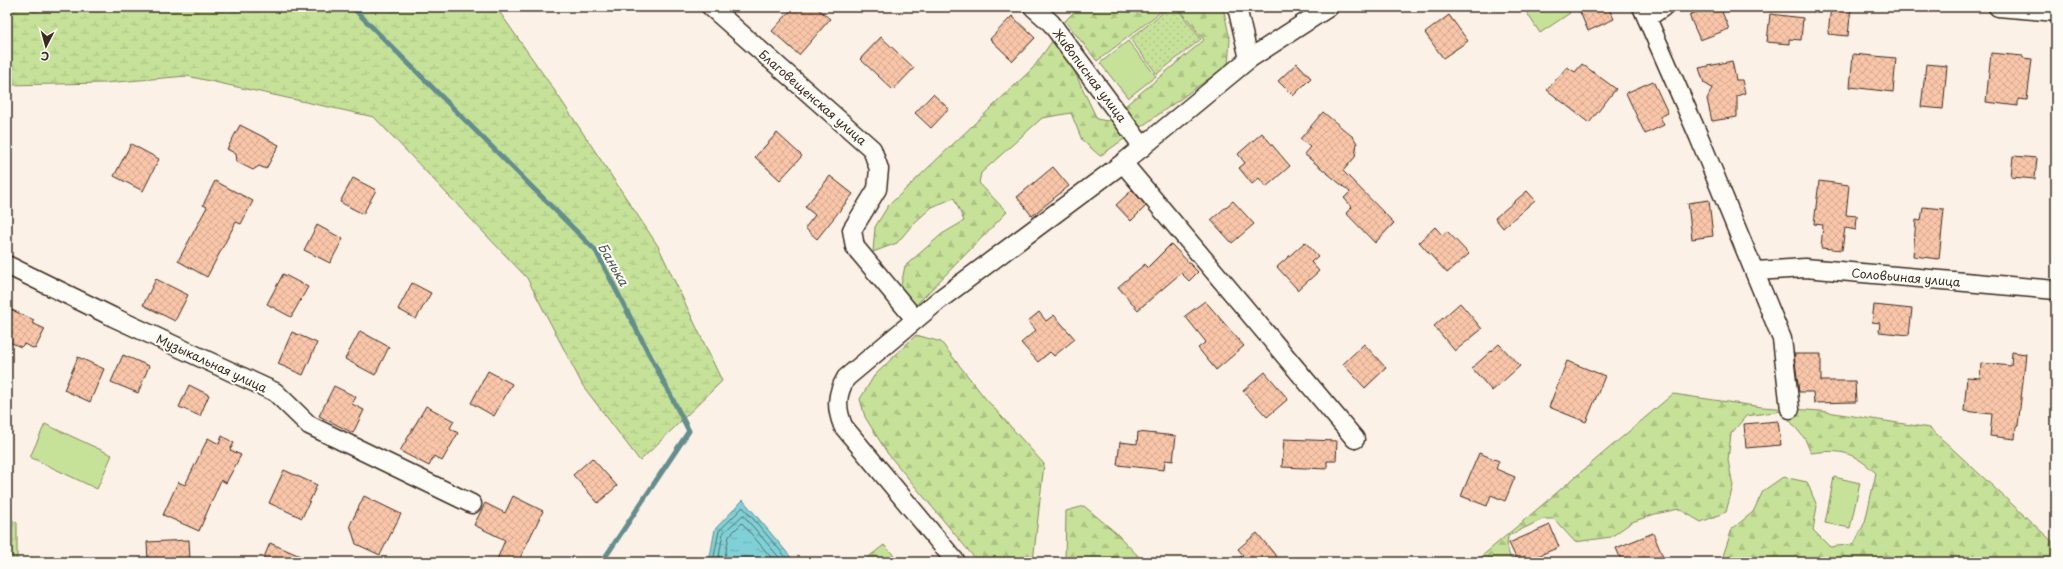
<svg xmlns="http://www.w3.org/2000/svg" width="2063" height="569" viewBox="0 0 2063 569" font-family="'Playpen Sans',sans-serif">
	<defs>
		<pattern id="forest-firs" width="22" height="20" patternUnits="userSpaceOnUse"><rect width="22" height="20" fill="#c6e299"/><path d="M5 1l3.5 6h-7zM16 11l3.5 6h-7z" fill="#abc283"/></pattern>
		<pattern id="wetland-marsh" width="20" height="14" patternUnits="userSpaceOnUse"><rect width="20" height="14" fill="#c6e299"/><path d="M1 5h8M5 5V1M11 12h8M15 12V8" fill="none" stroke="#abc283"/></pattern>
		<pattern id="cemetery-stones" width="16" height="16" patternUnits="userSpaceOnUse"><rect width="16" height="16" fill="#c6e299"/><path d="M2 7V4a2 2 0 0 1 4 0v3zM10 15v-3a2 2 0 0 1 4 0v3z" fill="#abc283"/></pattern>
		<pattern id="park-dots" width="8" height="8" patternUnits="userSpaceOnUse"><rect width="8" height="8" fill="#c6e299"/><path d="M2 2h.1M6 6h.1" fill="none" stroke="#abc283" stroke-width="1.8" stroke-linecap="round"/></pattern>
		<pattern id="water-ripples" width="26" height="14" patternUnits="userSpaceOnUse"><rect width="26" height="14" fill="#7fd1d7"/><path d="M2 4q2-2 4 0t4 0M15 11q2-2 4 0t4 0" fill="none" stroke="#69aaae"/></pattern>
		<pattern id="building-cross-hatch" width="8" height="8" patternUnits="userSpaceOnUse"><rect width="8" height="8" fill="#f9c6a9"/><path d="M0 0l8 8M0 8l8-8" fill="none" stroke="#d6aa91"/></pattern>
	</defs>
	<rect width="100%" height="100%" fill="#fcf1e7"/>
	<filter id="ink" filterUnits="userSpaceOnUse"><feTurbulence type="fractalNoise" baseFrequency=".025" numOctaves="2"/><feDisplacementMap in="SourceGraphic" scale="8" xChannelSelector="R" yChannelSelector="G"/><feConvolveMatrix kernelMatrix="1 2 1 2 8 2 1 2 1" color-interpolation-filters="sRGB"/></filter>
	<g filter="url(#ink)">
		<g fill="#c6e299" stroke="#80865c">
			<polygon points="1523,7 1566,7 1570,13 1540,33"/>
			<polygon points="1128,41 1156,76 1128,98 1100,63"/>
			<polygon points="45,424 112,455 97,489 30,457"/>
			<polygon points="1834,477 1860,483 1850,528 1825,523"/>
		</g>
		<g fill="url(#forest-firs)" stroke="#80865c">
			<polygon points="1079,7 1167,7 1097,61 1065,21"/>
			<polygon points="1178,7 1223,7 1230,40 1228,65 1100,156 1082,140 1071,113 1042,118 981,173 979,183 1007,212 916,305 905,300 900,290 905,266 942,234 964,221 954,198 932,207 913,224 897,243 873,252 875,227 888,206 1033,68 1053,40 1070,62 1097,119 1107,121 1204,40"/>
			<polygon points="916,335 941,342 985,398 1044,464 1033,562 978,562 888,454 865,417 860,399 874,376"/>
			<path d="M1673 394 1762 407 1821 411 1930 428 2056 545V562H1721L1732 529 1753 512 1763 491 1783 477 1807 482 1817 506 1813 530 1830 547 1854 544 1865 522 1876 473C1852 452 1843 449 1811 453L1805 439 1782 411 1746 416 1731 434 1728 460 1733 486 1726 512 1701 522 1679 509 1655 514 1632 522 1611 537 1575 542 1554 519H1543L1508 536 1507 548 1512 562H1475Z"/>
			<polygon points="1084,506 1115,532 1144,562 1065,562 1066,511"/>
			<polygon points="884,545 900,562 862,562"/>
		</g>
		<polygon fill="url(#wetland-marsh)" stroke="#80865c" points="7,7 496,7 557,94 658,246 722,381 640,461 583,386 527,278 374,117 187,76 105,83 7,85"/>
		<polygon fill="url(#cemetery-stones)" stroke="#80865c" points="7,517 17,523 17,562 7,562"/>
		<polygon fill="url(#park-dots)" stroke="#80865c" points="1170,7 1176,7 1201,39 1157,74 1130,39"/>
		<polygon fill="url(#water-ripples)" stroke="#648e8d" points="743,500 795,562 709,562 715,529"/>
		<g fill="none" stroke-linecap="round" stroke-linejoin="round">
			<g stroke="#566d68" stroke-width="1">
				<polyline points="713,562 719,531 743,507 790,562"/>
				<polyline points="718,562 723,533 743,515 783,562"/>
				<polyline points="724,562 729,536 742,523 775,562"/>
			</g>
			<polyline stroke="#648e8d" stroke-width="5" points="352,7 596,251 689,431 602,562"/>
		</g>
		<g fill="url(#building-cross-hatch)" stroke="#3b2a1e">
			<polygon points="794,7 816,7 830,19 799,55 772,31"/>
			<polygon points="1578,7 1608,7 1614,19 1588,31"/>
			<polygon points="1708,7 1720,7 1729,29 1700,40 1689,15"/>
			<polygon points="1831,7 1851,7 1848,36 1828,34"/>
			<polygon points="1770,14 1803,18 1801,40 1789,39 1789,44 1767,42"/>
			<polygon points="1449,15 1468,41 1443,58 1425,33"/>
			<polygon points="1012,16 1035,38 1013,61 990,39"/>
			<polygon points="881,37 914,68 893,90 860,59"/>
			<polygon points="1991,53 2023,56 2023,58 2032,59 2027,100 2018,99 2018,106 1986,102"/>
			<polygon points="1853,54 1896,58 1893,92 1850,87"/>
			<polygon points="1732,61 1736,80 1742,80 1745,93 1737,96 1737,117 1712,121 1707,99 1712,88 1704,83 1699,68"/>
			<polygon points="1297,63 1311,78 1293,96 1278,81"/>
			<polygon points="1582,64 1616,89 1589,123 1547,90 1567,67 1575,72"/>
			<polygon points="1926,64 1947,66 1943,109 1921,107"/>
			<polygon points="1653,81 1668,113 1660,117 1664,125 1645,134 1626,93"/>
			<polygon points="933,94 949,109 931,128 915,113"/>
			<polygon points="1323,112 1353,137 1357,143 1355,157 1343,171 1394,223 1375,243 1346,213 1352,207 1344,198 1350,192 1304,154 1310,147 1300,139"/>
			<polygon points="240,125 279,145 266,169 259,166 253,170 237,162 236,154 227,149"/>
			<polygon points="777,133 802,156 780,180 755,157"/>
			<polygon points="1262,133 1290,166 1266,187 1259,178 1252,184 1239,168 1245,163 1238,154"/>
			<polygon points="131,144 159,159 143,191 114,176"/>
			<polygon points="2013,156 2037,158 2035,179 2011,177"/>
			<polygon points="1053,167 1069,186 1032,216 1017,197"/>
			<polygon points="830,176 853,194 817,239 805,228 815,215 805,207"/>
			<polygon points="353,178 376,190 363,214 340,202"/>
			<polygon points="215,181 253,201 241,224 236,222 207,277 178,261 207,207 203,205"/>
			<polygon points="1819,181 1849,185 1846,215 1857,216 1856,230 1845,228 1842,250 1821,248 1823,225 1814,224"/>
			<polygon points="1132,190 1146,206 1131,221 1116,205"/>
			<polygon points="1527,191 1535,200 1503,228 1495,218"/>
			<polygon points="1709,200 1713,236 1692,239 1688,203"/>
			<polygon points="1233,201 1254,224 1232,243 1211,220"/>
			<polygon points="1923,207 1944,209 1939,259 1913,256 1916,220 1921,221"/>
			<polygon points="317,225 343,239 330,263 304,250"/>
			<polygon points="1435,227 1442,235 1447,231 1469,254 1447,273 1419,242"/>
			<polygon points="1305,242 1318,256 1311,262 1319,271 1298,290 1277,267"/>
			<polygon points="1171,244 1198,272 1189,281 1181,273 1138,310 1118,287 1145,264 1147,268"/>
			<polygon points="283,274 308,287 291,317 267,304"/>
			<polygon points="156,279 188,295 175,321 143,305"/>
			<polygon points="412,283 431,293 416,319 398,309"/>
			<polygon points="1205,301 1244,346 1216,370 1198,348 1206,342 1185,316"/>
			<polygon points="1460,303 1482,329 1455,351 1434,326"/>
			<polygon points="1874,305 1912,309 1909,335 1879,332 1880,323 1872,322"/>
			<polygon points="10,309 34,320 32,323 45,329 35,349 24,344 21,347 7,341 7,316"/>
			<polygon points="1039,312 1046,321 1054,315 1075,339 1054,356 1050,352 1038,362 1021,343 1036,330 1028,321"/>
			<polygon points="360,331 389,347 375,375 345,359"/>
			<polygon points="292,332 317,343 303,375 278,364"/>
			<polygon points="1364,344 1386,368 1365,388 1343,364"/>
			<polygon points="1499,344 1520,366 1492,391 1472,368"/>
			<polygon points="2012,352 2026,354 2018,426 2016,426 2015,439 1990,436 1992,414 1964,411 1967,377 1980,378 1981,363 2011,366"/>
			<polygon points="1794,354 1821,354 1821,381 1855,381 1856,402 1814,403 1813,392 1799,392"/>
			<polygon points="123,355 149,366 138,393 111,382"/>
			<polygon points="78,357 104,369 90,402 64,390"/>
			<polygon points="1567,361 1605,376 1586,422 1549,407"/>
			<polygon points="488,371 512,384 494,416 471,403"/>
			<polygon points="1265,372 1288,399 1267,417 1243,391"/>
			<polygon points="189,385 209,395 200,416 179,407"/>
			<polygon points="334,386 356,397 352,404 364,410 353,433 319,416"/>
			<polygon points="426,406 454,421 450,428 458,433 442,461 434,456 429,466 400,451"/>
			<polygon points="1778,421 1781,445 1746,448 1744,424"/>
			<polygon points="1138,432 1176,436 1173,461 1165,460 1164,470 1117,465 1120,442 1137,444"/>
			<polygon points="222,436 234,443 230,450 241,455 226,483 221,480 199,531 163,515 178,482 185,485 208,438 219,444"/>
			<polygon points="1284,439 1337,441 1336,461 1327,461 1327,469 1282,467"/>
			<polygon points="1479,453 1499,461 1496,469 1515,477 1505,501 1491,495 1487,506 1461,496"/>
			<polygon points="592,458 617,486 598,503 573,475"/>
			<polygon points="284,470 317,485 302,518 269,503"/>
			<polygon points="364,496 401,514 380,555 356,544 350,525"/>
			<polygon points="513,496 543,511 518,562 496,562 505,540 474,525 485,503 505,513"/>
			<polygon points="1550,525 1559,547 1524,562 1518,562 1509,543"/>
			<polygon points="1257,533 1281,562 1234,562 1243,555 1238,549"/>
			<polygon points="1653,533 1665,562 1622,562 1616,548"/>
			<polygon points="189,540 190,560 148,562 147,542"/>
			<polygon points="270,543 314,562 262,562"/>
		</g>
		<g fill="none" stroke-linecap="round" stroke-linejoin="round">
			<g stroke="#3b2a1e" stroke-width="21">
				<g id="minor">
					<polyline points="711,7 872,149 879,169 877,189 852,230 855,247 915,319"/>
					<polyline points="1033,7 1051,23 1143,147"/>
					<polyline points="1237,7 1249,59"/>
					<polyline points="1642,7 1699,137 1782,339 1790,409"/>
					<polyline points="1998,7 2056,12"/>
					<polyline points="1647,18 1663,7"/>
					<polyline points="1123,163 1355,439"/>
					<polyline points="7,265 113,317 275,392 309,425 472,504"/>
					<polyline points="1755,271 1805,268 2056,290"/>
					<path d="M956 562 843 426C836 408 836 395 846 378L939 300 1123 163 1249 59 1329 7"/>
				</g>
			</g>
			<use href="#minor" stroke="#fdfcf7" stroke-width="18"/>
		</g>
	</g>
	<g text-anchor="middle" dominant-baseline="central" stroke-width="4" stroke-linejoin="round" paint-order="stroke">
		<g font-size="12" fill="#3b2a1e" stroke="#fdfcf7">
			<text transform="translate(1090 75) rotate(53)">Живописная улица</text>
			<text transform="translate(813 97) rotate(41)">Благовещенская улица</text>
			<text transform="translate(1906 277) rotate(5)">Соловьиная улица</text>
			<text transform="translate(212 363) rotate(25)">Музыкальная улица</text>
		</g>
		<g font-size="13" font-style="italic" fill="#4f5c56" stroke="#fdfcf7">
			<text transform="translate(614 264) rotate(60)">Банька</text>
		</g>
	</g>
	<rect width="2063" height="569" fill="none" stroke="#fdfcf7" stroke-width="24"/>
	<rect x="12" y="12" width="2039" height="545" fill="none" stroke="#3b2a1e" stroke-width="1.5" filter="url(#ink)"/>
	<g transform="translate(46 46) rotate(186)" stroke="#fdfcf7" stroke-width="3" paint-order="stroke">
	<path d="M0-3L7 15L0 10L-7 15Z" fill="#3b2a1e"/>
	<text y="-6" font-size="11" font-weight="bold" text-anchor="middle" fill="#3b2a1e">С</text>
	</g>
</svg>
